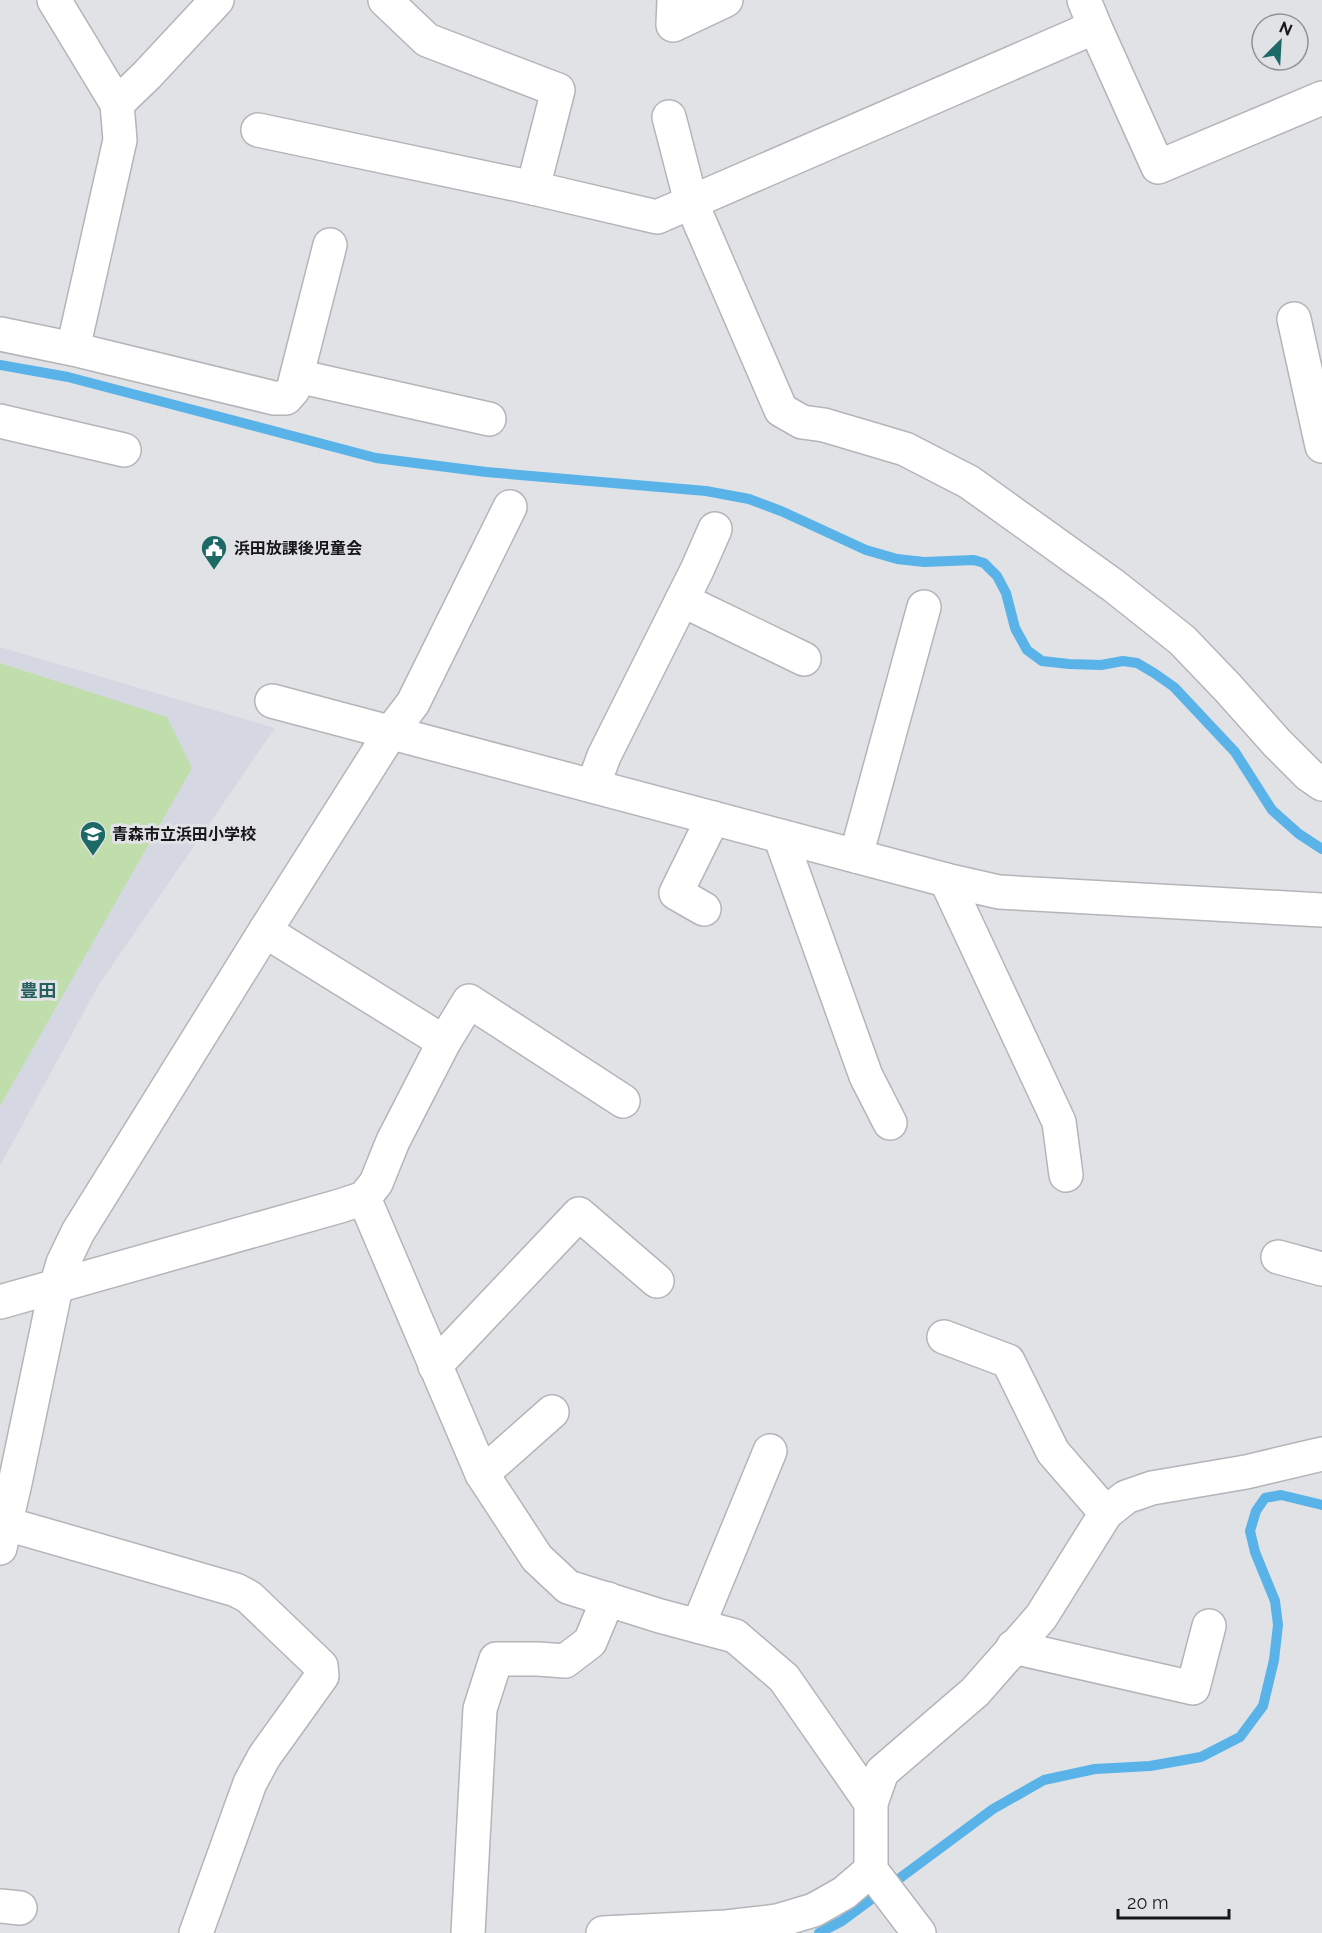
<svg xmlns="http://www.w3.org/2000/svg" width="1322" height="1933" viewBox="0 0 1322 1933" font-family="Raleway,'Noto Sans JP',sans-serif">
	<rect width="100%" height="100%" fill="#e1e2e5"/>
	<polygon fill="#d5d8e2" points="0,647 275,728 98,986 0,1166"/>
	<polygon fill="#c0deac" points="0,663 167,717 192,768 0,1106"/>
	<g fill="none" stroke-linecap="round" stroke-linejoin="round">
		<g stroke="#59b3e9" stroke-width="10">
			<polyline points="0,365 68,377 376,458 486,472 706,491 749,499 781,511 866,550 897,559 924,562 974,560 984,563 997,576 1006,593 1015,628 1027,650 1042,661 1069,664 1101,665 1123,661 1137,663 1154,673 1174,687 1235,752 1272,810 1299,834 1322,849"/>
			<polyline points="819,1933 842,1921 993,1809 1044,1780 1095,1769 1150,1766 1201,1757 1240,1737 1263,1706 1274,1660 1278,1625 1275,1601 1255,1552 1250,1531 1256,1511 1265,1498 1281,1495 1322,1505"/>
		</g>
		<g stroke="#b4b5b8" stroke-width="36">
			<g id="minor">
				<polyline points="54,0 117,104 120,140 73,349"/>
				<polyline points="385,0 427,40 558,90 533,188"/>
				<polyline points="674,0 673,25 726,0"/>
				<polyline points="1095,27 1158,167 1322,98"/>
				<polyline points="117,104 147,75 217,0"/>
				<polyline points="669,117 691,202 781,410 802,422 824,425 905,449 969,482 1114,586 1182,640 1228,688 1277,743 1309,775 1322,784"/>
				<polyline points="258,130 533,188 657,217 1095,27 1084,0"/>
				<polyline points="1294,319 1322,446"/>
				<polyline points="0,334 73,349 274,398 286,398 293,390 330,245"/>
				<polyline points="297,376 489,419"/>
				<polyline points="0,421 124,450"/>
				<polyline points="682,600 804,659"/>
				<polyline points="272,701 946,880 999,892 1322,910"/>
				<polyline points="593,786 604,756 697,570 715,529"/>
				<polyline points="780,836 866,1076 890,1123"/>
				<polyline points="856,856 924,607"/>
				<polyline points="946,880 1059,1122 1066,1175"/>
				<polyline points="704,909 676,893 713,818"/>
				<polyline points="444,1042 469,1001 623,1101"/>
				<polyline points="364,1198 482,1474 552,1412"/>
				<polyline points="1278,1257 1322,1269"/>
				<polyline points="0,1302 340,1206 364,1198 376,1183 393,1141 444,1042 265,931"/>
				<polyline points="944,1337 1008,1361 1053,1452 1106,1513"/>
				<polyline points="435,1366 579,1214 657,1281"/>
				<polyline points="482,1474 537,1558 568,1587 660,1616 735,1636 784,1678 871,1803"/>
				<polyline points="0,1522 236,1590 249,1597 321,1666 322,1676 264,1757 250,1783 196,1933"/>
				<polyline points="0,1548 15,1483 56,1287 63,1263 78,1232 265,931 391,732 413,703 510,507"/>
				<polyline points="698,1626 770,1451"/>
				<polyline points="1013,1647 1193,1688 1209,1626"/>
				<polyline points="0,1906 20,1908"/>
				<polyline points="468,1933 480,1709 496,1659 538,1659 565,1661 590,1642 608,1599"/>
				<polyline points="603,1933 726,1927 777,1921 814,1910 844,1893 871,1870"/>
				<polyline points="919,1933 871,1870 871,1803 882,1772 975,1692 1041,1617 1106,1513 1126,1497 1152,1488 1246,1472 1322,1454"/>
			</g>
		</g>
		<use href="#minor" stroke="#fff" stroke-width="33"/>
	</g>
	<defs>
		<g id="civic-pin" transform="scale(1.35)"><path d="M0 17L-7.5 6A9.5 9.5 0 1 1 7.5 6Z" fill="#1d6965" stroke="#e1e2e5"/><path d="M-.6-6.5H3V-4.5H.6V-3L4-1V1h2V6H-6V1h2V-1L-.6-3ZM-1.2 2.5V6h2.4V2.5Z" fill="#fff"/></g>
		<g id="school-pin" transform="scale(1.35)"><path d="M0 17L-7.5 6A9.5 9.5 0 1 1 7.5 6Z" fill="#1d6965" stroke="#e1e2e5"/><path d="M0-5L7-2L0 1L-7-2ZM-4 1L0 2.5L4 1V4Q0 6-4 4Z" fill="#fff"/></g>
	</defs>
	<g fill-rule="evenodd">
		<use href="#civic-pin" x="214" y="548"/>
		<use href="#school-pin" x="93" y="834"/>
	</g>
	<g text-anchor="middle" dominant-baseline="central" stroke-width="6" stroke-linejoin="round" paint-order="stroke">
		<g font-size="16" font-weight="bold" fill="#171718" stroke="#e1e2e5" text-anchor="start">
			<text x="234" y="548">浜田放課後児童会</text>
			<text x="112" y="834">青森市立浜田小学校</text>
		</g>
		<g font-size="18" font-weight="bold" fill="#265f5c" stroke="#e1e2e5">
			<text x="38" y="990">豊田</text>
		</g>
	</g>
	<g transform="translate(1280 42) rotate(24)"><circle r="28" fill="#e1e2e5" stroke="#909193" stroke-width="1.5"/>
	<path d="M0-4.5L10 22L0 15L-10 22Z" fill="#1d6965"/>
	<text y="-9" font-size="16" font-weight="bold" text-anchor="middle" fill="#171718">N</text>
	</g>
	<path d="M1118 1909v9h111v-9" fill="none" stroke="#171718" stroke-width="3"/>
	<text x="1127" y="1909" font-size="18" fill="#171718" stroke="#e1e2e5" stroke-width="4.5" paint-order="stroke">20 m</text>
</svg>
